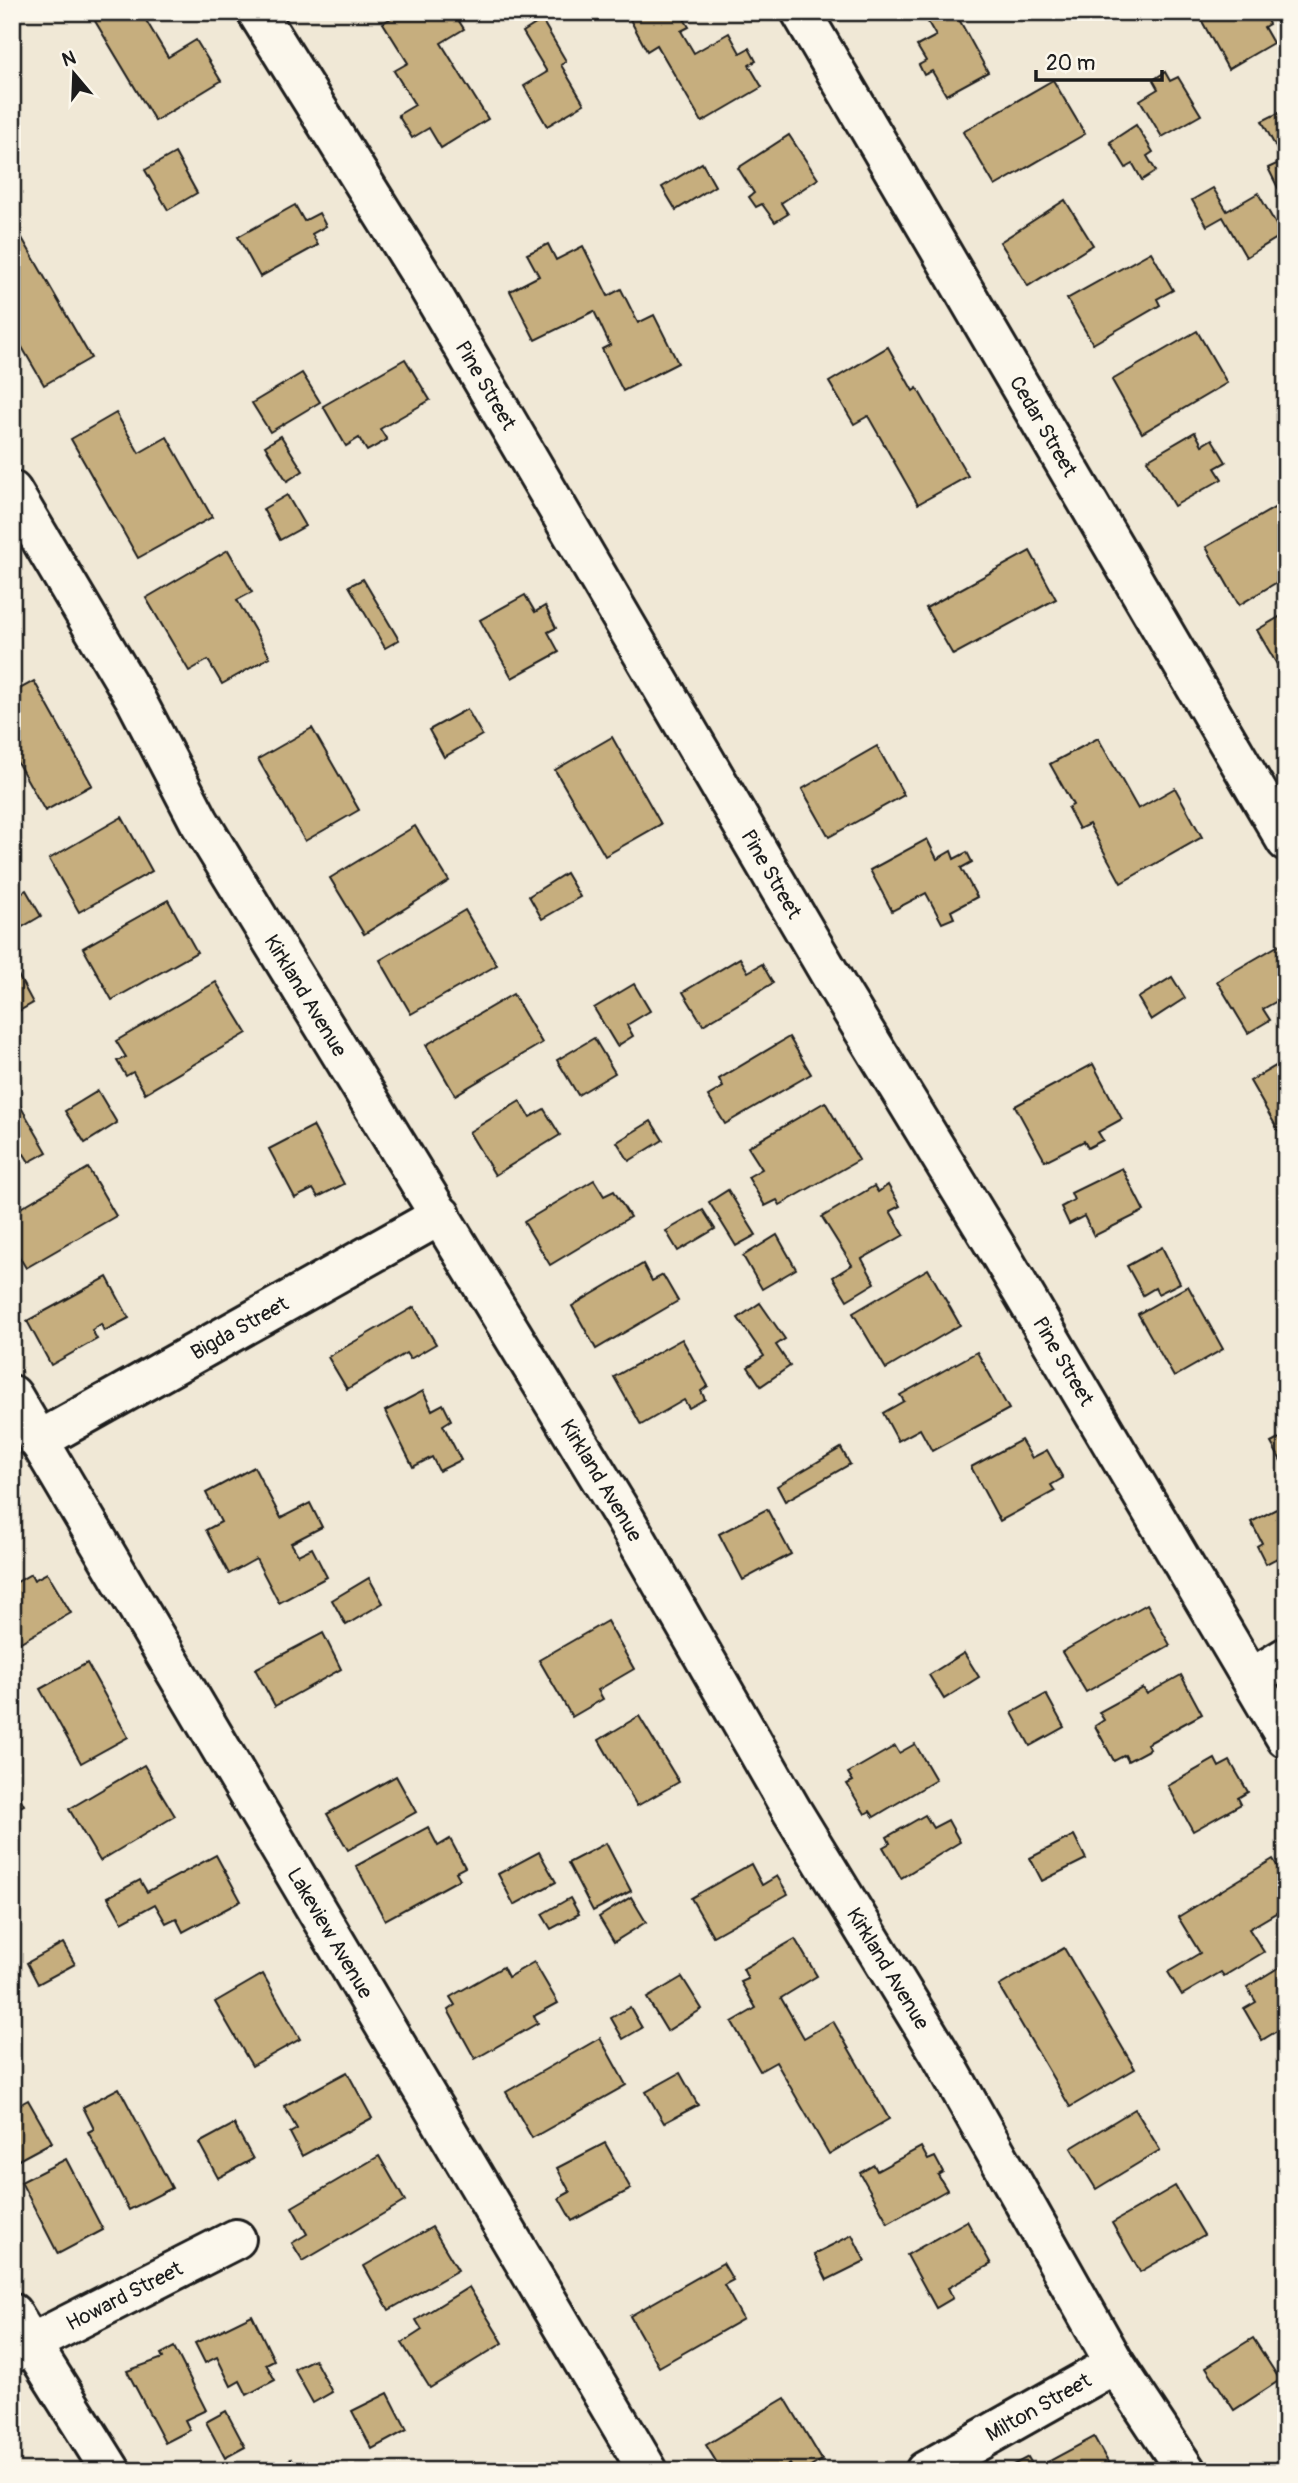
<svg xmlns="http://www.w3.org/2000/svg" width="1298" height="2483" viewBox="0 0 1298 2483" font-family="Pangolin,sans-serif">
	<rect width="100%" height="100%" fill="#f0e8d6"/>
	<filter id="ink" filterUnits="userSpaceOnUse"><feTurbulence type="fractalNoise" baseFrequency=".0143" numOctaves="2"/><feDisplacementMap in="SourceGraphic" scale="14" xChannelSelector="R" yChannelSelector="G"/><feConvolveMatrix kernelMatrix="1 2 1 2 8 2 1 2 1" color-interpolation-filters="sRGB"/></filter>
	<g filter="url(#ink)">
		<g fill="#c6ae7e" stroke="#1c1c1c" stroke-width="2">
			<polygon points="110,12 141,12 168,57 196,40 221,81 155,121 95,21"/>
			<polygon points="401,12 453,12 464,29 441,43 488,119 441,148 429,128 412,138 398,115 415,105 394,71 408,63 383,23"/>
			<polygon points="626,12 680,12 689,27 681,31 694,53 729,33 740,53 749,48 756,61 749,65 762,87 702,122 657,45 647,51"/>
			<polygon points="915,12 955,12 988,72 946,95 932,71 924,75 919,65 926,61 917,46 936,36 925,17 920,20"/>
			<polygon points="1197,12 1263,12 1269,24 1264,27 1273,43 1228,69"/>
			<polygon points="542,20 566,61 561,65 584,104 547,126 524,86 547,72 523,32"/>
			<polygon points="1165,72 1170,81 1178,77 1201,115 1162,137 1140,100 1158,89 1153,80"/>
			<polygon points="1053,80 1085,134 995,186 963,132"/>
			<polygon points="1286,109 1286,184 1278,188 1268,168 1283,161 1262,121"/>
			<polygon points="1136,125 1153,152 1147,156 1156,171 1142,180 1133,164 1126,168 1110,142"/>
			<polygon points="789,135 818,179 781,203 788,214 775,222 762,204 756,207 749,197 754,193 738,168"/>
			<polygon points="175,153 197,193 168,210 145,170"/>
			<polygon points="702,163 715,186 676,210 662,187"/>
			<polygon points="1213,188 1227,211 1258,193 1282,235 1246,257 1223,217 1207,226 1192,200"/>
			<polygon points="1065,200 1093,245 1028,286 1000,242"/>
			<polygon points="295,205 304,221 319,213 326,226 312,234 318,245 260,277 238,237"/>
			<polygon points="22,238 91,358 44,385 12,330 12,243"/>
			<polygon points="548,244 556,260 583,246 608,296 621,289 638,323 654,315 678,363 623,391 602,349 610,345 594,311 535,340 510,291 539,276 527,254"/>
			<polygon points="1151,252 1173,290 1157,299 1160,305 1093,344 1067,299"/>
			<polygon points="1197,331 1227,383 1142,433 1112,380"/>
			<polygon points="888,347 913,391 917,388 968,476 918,504 868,416 854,424 829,382"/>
			<polygon points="405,359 430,400 380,429 387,440 367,451 359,438 346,446 323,406"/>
			<polygon points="302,373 320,402 270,432 252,403"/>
			<polygon points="116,413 139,453 167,437 212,517 138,558 71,439"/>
			<polygon points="1195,432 1202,445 1212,439 1226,462 1215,468 1222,479 1174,506 1147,460"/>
			<polygon points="281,436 303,471 287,481 265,446"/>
			<polygon points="287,495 305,526 280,540 263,509"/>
			<polygon points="1283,503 1286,508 1286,581 1284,578 1239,605 1206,547"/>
			<polygon points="228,550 252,592 237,600 270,657 222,684 208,660 189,671 146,598"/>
			<polygon points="1030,551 1056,599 953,655 926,608"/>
			<polygon points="363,579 399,640 385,648 349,586"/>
			<polygon points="525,595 535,612 545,606 556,628 548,632 559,652 512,678 480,620"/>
			<polygon points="1286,613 1286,680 1257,630"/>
			<polygon points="34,681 92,785 45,811 12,753 12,693"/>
			<polygon points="467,709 482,735 444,757 429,730"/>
			<polygon points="312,728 359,810 305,841 258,759"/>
			<polygon points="612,737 661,824 605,856 555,770"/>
			<polygon points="1098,738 1138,809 1175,788 1202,837 1121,883 1089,824 1079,829 1068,808 1073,805 1050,764"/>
			<polygon points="877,746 904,795 829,837 802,789"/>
			<polygon points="122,817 152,871 79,912 49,859"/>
			<polygon points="415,826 449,881 364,934 330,878"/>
			<polygon points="927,839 937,859 951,851 954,859 967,852 972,862 961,868 977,897 951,911 954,918 942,923 926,893 892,911 870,870"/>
			<polygon points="566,873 580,897 542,919 529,896"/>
			<polygon points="26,890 41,916 12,933 12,898"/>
			<polygon points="168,900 197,952 112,1000 83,948"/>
			<polygon points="465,910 497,965 411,1014 380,960"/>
			<polygon points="1279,945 1286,956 1286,996 1263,1009 1270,1020 1248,1033 1217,981"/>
			<polygon points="740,958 748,972 762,964 773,983 703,1025 683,992"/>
			<polygon points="18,975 33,1003 12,1015 12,979"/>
			<polygon points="1172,977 1185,998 1151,1020 1138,998"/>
			<polygon points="216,982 247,1033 145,1093 133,1072 126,1076 117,1061 126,1057 116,1041"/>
			<polygon points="634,984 650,1011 627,1025 633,1036 617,1046 594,1008"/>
			<polygon points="513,994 542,1043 455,1095 426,1045"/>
			<polygon points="789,1037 811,1074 725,1124 708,1096 723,1087 719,1079"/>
			<polygon points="594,1038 615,1073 578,1095 557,1060"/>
			<polygon points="1286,1060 1286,1132 1281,1135 1250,1081"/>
			<polygon points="1093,1064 1122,1119 1098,1132 1103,1140 1088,1148 1084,1141 1045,1161 1015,1106"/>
			<polygon points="98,1091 117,1123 85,1143 65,1111"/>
			<polygon points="15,1097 47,1152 29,1162 24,1154 12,1160 12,1099"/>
			<polygon points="520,1101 530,1117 544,1109 560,1135 495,1175 469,1132"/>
			<polygon points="825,1102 859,1160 780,1205 777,1200 765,1206 748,1177 762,1169 748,1147"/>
			<polygon points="651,1121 663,1140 629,1161 617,1142"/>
			<polygon points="313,1126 344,1184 318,1197 313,1189 295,1198 269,1149"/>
			<polygon points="88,1168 116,1216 26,1268 12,1245 12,1213"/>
			<polygon points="1122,1168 1144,1211 1094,1236 1084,1216 1069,1224 1061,1207 1074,1200 1071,1193"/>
			<polygon points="594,1180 604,1196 614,1191 630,1217 550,1265 524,1222"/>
			<polygon points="888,1185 900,1206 890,1211 904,1235 862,1259 875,1283 847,1300 833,1277 852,1265 822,1217 874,1186 878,1192"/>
			<polygon points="728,1190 756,1235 736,1246 709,1202"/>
			<polygon points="703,1210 715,1229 678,1251 666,1231"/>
			<polygon points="777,1235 796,1269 762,1289 743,1256"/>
			<polygon points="1162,1247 1180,1283 1158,1294 1155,1288 1143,1295 1127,1266"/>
			<polygon points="643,1264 652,1281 663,1275 678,1301 596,1349 572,1306"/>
			<polygon points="928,1269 960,1325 886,1369 853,1313"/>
			<polygon points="107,1277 129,1318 104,1331 101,1324 92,1330 97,1339 51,1365 27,1321"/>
			<polygon points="1188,1286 1223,1349 1174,1377 1138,1314"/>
			<polygon points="760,1303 785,1339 776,1345 790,1366 761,1386 748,1367 764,1356 738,1318"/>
			<polygon points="414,1307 436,1344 410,1359 406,1353 347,1389 328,1357"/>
			<polygon points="682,1339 708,1386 701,1391 705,1399 689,1408 684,1400 641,1425 614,1377"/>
			<polygon points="977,1352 1009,1409 932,1451 920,1429 898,1441 883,1413 904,1401 900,1395"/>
			<polygon points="423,1391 432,1410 443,1404 451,1420 443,1425 461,1460 439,1471 432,1457 413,1467 385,1411"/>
			<polygon points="1286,1435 1286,1468 1285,1468 1271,1443"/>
			<polygon points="1021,1440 1032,1458 1047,1450 1063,1478 1051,1485 1055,1491 1000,1521 971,1467"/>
			<polygon points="841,1448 850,1464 785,1501 777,1486"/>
			<polygon points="254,1467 281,1518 310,1503 322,1527 291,1543 298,1555 312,1548 327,1577 279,1603 256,1559 229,1574 206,1530 221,1522 206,1493"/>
			<polygon points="1286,1504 1286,1574 1285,1574 1277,1558 1266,1564 1257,1546 1262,1543 1251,1522"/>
			<polygon points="767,1509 791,1554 743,1580 719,1534"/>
			<polygon points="47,1573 71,1613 12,1647 12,1585 31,1574 34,1580"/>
			<polygon points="369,1578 383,1603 346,1625 332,1600"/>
			<polygon points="1147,1604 1170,1645 1086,1692 1062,1652"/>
			<polygon points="607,1621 634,1669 598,1690 603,1699 572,1717 539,1660"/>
			<polygon points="323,1633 341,1669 275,1706 255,1669"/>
			<polygon points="964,1653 979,1677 944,1699 929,1675"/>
			<polygon points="87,1663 128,1737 81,1763 40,1689"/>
			<polygon points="1181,1675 1202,1714 1147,1744 1150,1749 1128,1761 1125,1755 1114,1761 1095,1726 1104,1720 1099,1712 1143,1688 1147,1694"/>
			<polygon points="1046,1694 1064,1727 1030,1746 1012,1713"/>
			<polygon points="639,1716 679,1782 637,1806 599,1740"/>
			<polygon points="915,1744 936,1780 874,1817 870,1811 865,1814 847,1784 853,1781 848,1773 895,1746 899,1753"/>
			<polygon points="1215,1759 1219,1767 1230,1761 1248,1792 1238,1798 1241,1804 1193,1831 1168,1786"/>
			<polygon points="144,1765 175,1816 100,1861 69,1809"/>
			<polygon points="396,1776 416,1812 348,1850 327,1814"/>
			<polygon points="16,1790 24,1805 12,1811 12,1791"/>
			<polygon points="925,1815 933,1828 948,1820 960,1842 901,1878 883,1847 890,1843 887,1837"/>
			<polygon points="428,1827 438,1846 450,1839 465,1867 456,1872 460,1879 385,1920 356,1866"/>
			<polygon points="1074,1835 1086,1859 1042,1881 1030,1858"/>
			<polygon points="606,1843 631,1891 593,1911 568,1863"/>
			<polygon points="539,1852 556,1882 514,1905 498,1874"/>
			<polygon points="216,1855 241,1901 183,1932 176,1918 166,1923 155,1904 122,1922 108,1897 140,1880 147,1892"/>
			<polygon points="1273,1859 1286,1880 1286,1907 1249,1929 1264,1952 1224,1976 1221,1972 1182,1995 1168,1972 1200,1953 1178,1917"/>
			<polygon points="751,1864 762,1885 777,1876 788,1894 713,1936 691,1898"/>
			<polygon points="631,1897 646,1922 614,1942 599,1917"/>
			<polygon points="570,1898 579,1914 551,1929 542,1914"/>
			<polygon points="795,1939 817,1976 781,1998 804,2038 833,2021 889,2119 829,2154 776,2062 760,2071 732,2022 756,2008 741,1982 748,1979 743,1969"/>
			<polygon points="63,1943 75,1964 38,1984 27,1963"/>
			<polygon points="1064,1948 1135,2069 1070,2107 999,1986"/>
			<polygon points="534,1962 558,2003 534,2016 538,2023 475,2059 448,2010 455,2005 450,1997 503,1967 508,1977"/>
			<polygon points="1286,1963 1286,2040 1283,2041 1277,2031 1262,2040 1244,2009 1256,2002 1247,1987"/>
			<polygon points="263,1974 300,2039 252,2066 215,2002"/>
			<polygon points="682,1977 702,2009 667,2031 647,1998"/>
			<polygon points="630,2007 642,2028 623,2039 611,2018"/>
			<polygon points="600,2038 626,2085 532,2138 506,2092"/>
			<polygon points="347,2072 372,2118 302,2156 290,2133 297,2129 284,2106"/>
			<polygon points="680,2073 698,2105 664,2123 646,2092"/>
			<polygon points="119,2088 172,2188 129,2210 88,2132 94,2129 83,2107"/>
			<polygon points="28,2100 52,2142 13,2163 12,2109"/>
			<polygon points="1135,2109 1160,2150 1096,2189 1071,2148"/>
			<polygon points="234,2124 253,2159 218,2178 199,2143"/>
			<polygon points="605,2143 631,2189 572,2221 559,2198 570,2192 557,2168"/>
			<polygon points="921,2147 928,2160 935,2157 943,2172 938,2175 947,2190 888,2223 860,2173 874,2165 877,2171"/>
			<polygon points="379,2156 405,2201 303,2261 292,2243 307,2234 292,2207"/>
			<polygon points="66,2159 103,2230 58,2254 21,2182"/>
			<polygon points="1175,2186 1204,2235 1140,2272 1112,2223"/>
			<polygon points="967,2221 991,2264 948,2288 953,2298 936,2308 907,2255"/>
			<polygon points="432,2227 458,2270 389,2310 364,2266"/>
			<polygon points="852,2235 865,2261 827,2280 814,2254"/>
			<polygon points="723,2263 733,2280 724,2285 743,2319 659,2367 630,2316"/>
			<polygon points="469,2287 503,2343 430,2388 402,2343 422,2330 416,2320"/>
			<polygon points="252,2315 274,2360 266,2364 275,2380 247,2395 240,2381 231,2386 217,2357 205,2363 195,2343"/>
			<polygon points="1253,2338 1280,2380 1234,2410 1206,2367"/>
			<polygon points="174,2347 206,2410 185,2420 190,2430 165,2443 127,2371 163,2358 161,2354"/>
			<polygon points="314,2359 332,2392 313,2403 294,2369"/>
			<polygon points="388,2393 407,2430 372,2449 352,2411"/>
			<polygon points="785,2398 822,2460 804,2471 794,2471 790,2464 778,2471 722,2471 706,2445"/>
			<polygon points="226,2411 245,2447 225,2458 206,2422"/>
			<polygon points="1094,2437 1113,2471 1016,2471 1013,2465 1028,2457 1035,2469"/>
			<polygon points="291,2459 298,2471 271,2471"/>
		</g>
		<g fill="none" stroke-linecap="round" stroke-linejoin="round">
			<g stroke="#1c1c1c" stroke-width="44">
				<g id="minor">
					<path id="s1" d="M257 12 423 278 838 988 997 1249 1286 1738"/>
					<path id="s2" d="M801 12 1286 841"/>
					<path id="s3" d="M12 491 136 700 199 821 625 1519 792 1811 942 2057 1115 2364 1186 2471"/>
					<path id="s4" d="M12 1395 648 2471"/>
					<path id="s5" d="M38 1441 441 1215"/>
					<polyline points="1251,1678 1286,1657"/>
					<polyline points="12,2313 111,2471"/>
					<path id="s6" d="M12 2353 236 2239"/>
					<path id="s7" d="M925 2471 1115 2364"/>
				</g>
			</g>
			<use href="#minor" stroke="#fbf7ec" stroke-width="38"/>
		</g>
	</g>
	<g text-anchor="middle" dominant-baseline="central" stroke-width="5" stroke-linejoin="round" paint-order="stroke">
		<g font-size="21" fill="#1c1c1c" stroke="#fbf7ec">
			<text stroke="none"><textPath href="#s1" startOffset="438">Pine Street</textPath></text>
			<text stroke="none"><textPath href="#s2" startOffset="480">Cedar Street</textPath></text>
			<text stroke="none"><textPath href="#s1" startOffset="1004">Pine Street</textPath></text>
			<text stroke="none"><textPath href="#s3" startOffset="584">Kirkland Avenue</textPath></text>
			<text stroke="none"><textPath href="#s5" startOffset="231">Bigda Street</textPath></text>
			<text stroke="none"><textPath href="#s1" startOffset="1572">Pine Street</textPath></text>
			<text stroke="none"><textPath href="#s3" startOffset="1152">Kirkland Avenue</textPath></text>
			<text stroke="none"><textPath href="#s4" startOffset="625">Lakeview Avenue</textPath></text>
			<text stroke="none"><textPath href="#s3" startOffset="1718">Kirkland Avenue</textPath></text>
			<text stroke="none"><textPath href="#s6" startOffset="126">Howard Street</textPath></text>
			<text stroke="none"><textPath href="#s7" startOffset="130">Milton Street</textPath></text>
		</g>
	</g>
	<rect width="1298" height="2483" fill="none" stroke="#fbf7ec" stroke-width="42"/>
	<rect x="21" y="21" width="1256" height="2441" fill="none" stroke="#1c1c1c" stroke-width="2.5" filter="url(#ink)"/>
	<g transform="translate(74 74) rotate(341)" stroke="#fbf7ec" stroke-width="5" paint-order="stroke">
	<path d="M0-5L12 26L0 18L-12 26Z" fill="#1c1c1c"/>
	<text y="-10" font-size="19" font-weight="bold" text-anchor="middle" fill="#1c1c1c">N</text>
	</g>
	<path d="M1036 70v10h126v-10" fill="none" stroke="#1c1c1c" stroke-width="3.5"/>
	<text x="1046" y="70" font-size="21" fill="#1c1c1c" stroke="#fbf7ec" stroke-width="5" paint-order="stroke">20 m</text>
</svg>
